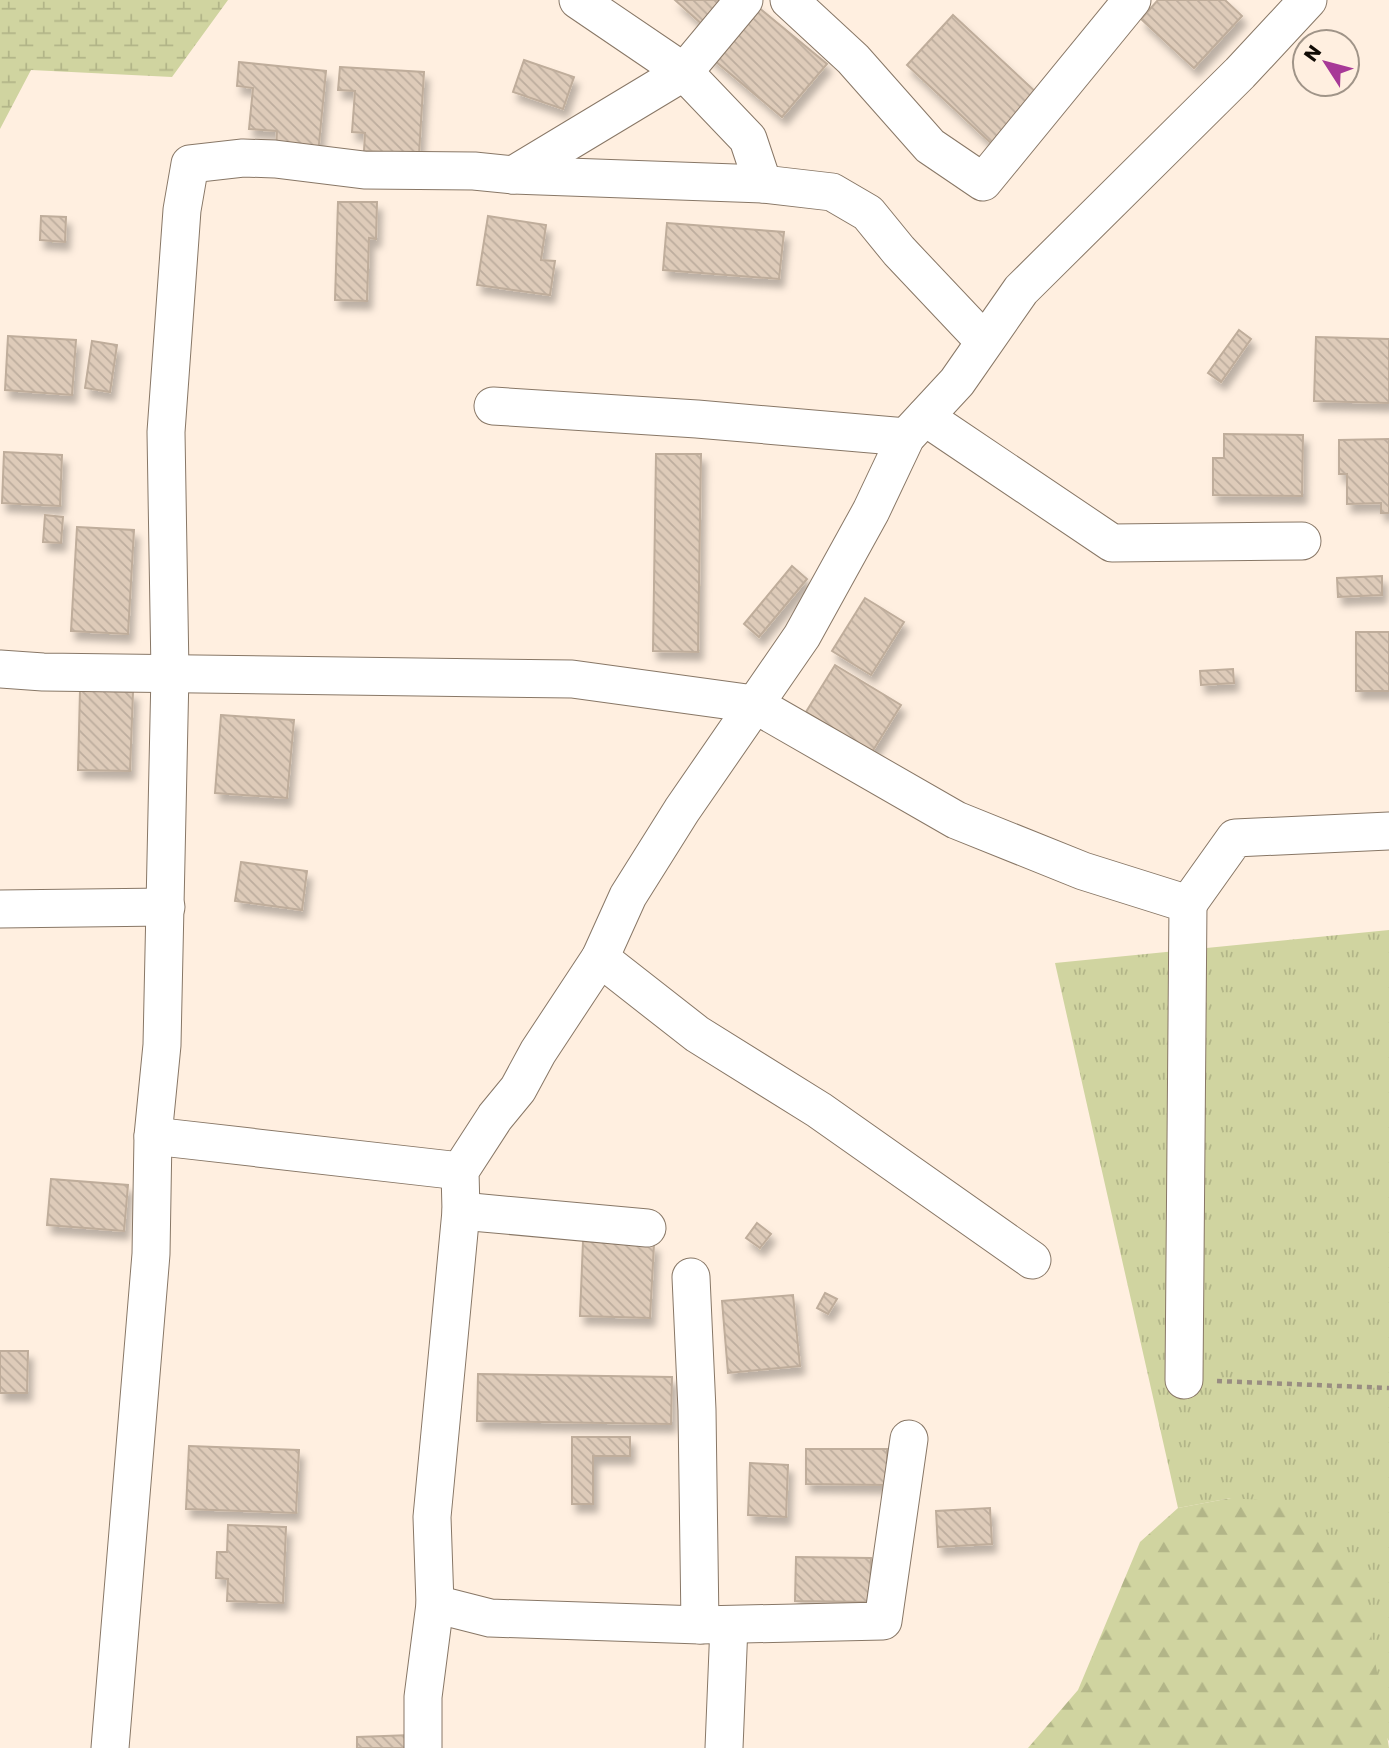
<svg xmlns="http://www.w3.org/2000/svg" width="1389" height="1748" viewBox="0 0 1389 1748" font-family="Poppins,sans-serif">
	<defs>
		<pattern id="grass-tufts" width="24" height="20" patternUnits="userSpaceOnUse" patternTransform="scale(1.75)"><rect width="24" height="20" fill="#d0d4a0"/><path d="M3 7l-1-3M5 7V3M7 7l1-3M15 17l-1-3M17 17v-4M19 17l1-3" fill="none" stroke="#b2b588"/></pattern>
		<pattern id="forest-firs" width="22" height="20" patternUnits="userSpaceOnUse" patternTransform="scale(1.75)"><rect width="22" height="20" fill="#d0d4a0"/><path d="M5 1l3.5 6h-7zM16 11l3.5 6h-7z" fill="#b2b588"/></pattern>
		<pattern id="wetland-marsh" width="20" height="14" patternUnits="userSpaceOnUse" patternTransform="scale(1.75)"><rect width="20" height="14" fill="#d0d4a0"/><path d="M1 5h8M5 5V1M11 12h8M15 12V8" fill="none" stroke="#b2b588"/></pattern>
		<pattern id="building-back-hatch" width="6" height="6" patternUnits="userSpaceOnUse" patternTransform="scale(1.75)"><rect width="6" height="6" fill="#decbb9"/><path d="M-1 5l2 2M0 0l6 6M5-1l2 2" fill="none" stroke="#bdad9e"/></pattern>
		<filter id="shadow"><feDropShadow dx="4.5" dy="8" stdDeviation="3.5" flood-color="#0004"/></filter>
	</defs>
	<rect width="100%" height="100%" fill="#ffefe0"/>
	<polygon fill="url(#grass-tufts)" points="1389,930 1389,1741 1231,1498 1178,1508 1055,963"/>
	<polygon fill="url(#forest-firs)" points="1231,1498 1286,1502 1361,1572 1389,1748 1028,1748 1078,1690 1140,1542 1178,1508"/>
	<polygon fill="url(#wetland-marsh)" points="0,0 228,0 172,77 31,70 0,129"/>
	<g fill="url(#building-back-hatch)" stroke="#bfad9b" stroke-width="2" filter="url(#shadow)">
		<polygon points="675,0 729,0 705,27"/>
		<polygon points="1158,0 1225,0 1242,16 1194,68 1141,19"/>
		<polygon points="752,2 827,64 782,117 708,55"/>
		<polygon points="953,15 1039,95 993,145 907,65"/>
		<polygon points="524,60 574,77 563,109 513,92"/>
		<polygon points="239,62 326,71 318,154 276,150 277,131 249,129 253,88 237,86"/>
		<polygon points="340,67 424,72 419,154 364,151 365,133 352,132 355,91 338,90"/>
		<polygon points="338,202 377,202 376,239 369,238 367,301 335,300"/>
		<polygon points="41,216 66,217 65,242 40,240"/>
		<polygon points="488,216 546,225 541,260 555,261 550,295 477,285"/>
		<polygon points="667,223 784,232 779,279 663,270"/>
		<polygon points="1239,330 1251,339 1221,382 1208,373"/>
		<polygon points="8,336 76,340 72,395 5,390"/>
		<polygon points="1316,337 1389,339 1389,403 1314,401"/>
		<polygon points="92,341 117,345 110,392 85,388"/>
		<polygon points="1224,434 1303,435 1302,496 1213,495 1213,458 1224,458"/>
		<polygon points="1389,439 1389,513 1381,513 1381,503 1347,504 1347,474 1339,474 1339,440"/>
		<polygon points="4,452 62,455 60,506 2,503"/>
		<polygon points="656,454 701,454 698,652 653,651"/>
		<polygon points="45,515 63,517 61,543 43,542"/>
		<polygon points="77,527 134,530 128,634 71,631"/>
		<polygon points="792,566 807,579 759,637 744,624"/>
		<polygon points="1382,576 1382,595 1338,597 1337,578"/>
		<polygon points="865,598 904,622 871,675 832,651"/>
		<rect x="1356" y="632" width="33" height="59"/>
		<polygon points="835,665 901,705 872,752 806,712"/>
		<polygon points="1233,669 1234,683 1201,685 1200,671"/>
		<polygon points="80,690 133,692 130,771 78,770"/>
		<polygon points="221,715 294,720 287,798 215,793"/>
		<polygon points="241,862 307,871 302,910 235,901"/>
		<polygon points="51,1179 128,1185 124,1231 47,1225"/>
		<polygon points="757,1223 771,1234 760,1248 746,1238"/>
		<polygon points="583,1241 654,1244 650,1318 580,1316"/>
		<polygon points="825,1293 837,1299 828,1314 817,1308"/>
		<polygon points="793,1295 800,1366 728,1373 722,1301"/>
		<polygon points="0,1351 28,1351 27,1393 0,1393"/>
		<polygon points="478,1374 672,1377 671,1424 477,1421"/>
		<polygon points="572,1437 630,1437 630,1456 593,1456 593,1504 572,1504"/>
		<polygon points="189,1446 299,1450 296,1513 186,1509"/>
		<polygon points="806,1449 887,1449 887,1485 806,1484"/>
		<polygon points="750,1463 788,1465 786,1517 748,1515"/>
		<polygon points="990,1508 992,1544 938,1547 936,1511"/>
		<polygon points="228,1525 286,1527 283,1603 227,1601 228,1579 216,1578 217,1552 227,1552"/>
		<polygon points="796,1557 871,1558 870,1602 795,1601"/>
		<polygon points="411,1735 411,1748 357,1748 357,1737"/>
	</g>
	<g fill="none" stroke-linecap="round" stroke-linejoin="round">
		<g stroke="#876" stroke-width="39">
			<g id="street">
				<polyline points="578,0 684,72 748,139 763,184"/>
				<polyline points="789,0 853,59 930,146 983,182 1132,0"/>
				<polyline points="513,175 684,72 744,0"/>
				<polyline points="493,406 697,419 906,437"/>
				<polyline points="925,417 1112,543 1302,541"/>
				<polyline points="0,669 43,672 572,679 754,704 956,820 1083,871 1188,904 1184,1380"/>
				<polyline points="1188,904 1235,838 1389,831"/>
				<polyline points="0,909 166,907"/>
				<polyline points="600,958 697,1034 819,1110 1032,1260"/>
				<polyline points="153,1136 460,1171"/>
				<polyline points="461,1211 647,1228"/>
				<polyline points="691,1277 697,1410 700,1625"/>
				<polyline points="435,1604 490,1618 700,1625 883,1621 909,1439"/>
				<polyline points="110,1748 151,1254 153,1136 162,1045 170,673 166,432 182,210 190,164 243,158 275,159 364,170 474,171 513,175 763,184 832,192 868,213 899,251 984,341"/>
				<polyline points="423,1748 423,1697 435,1604 432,1517 461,1211 460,1171 495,1117 518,1089 538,1052 600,958 628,896 682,810 802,636 871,511 906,437 957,382 1021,290 1240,73 1308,0"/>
				<polyline points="724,1748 729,1625"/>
			</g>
		</g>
		<polyline stroke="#998d82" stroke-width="4.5" stroke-dasharray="5 5" stroke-linecap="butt" points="1217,1381 1389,1388"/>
		<use href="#street" stroke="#fff" stroke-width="37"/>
	</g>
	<g transform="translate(1326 63) rotate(306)"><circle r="33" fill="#ffefe0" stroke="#a09488" stroke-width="2"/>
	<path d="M0-5L12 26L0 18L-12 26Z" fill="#a73997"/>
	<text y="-10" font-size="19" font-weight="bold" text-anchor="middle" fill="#110b05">N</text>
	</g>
</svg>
